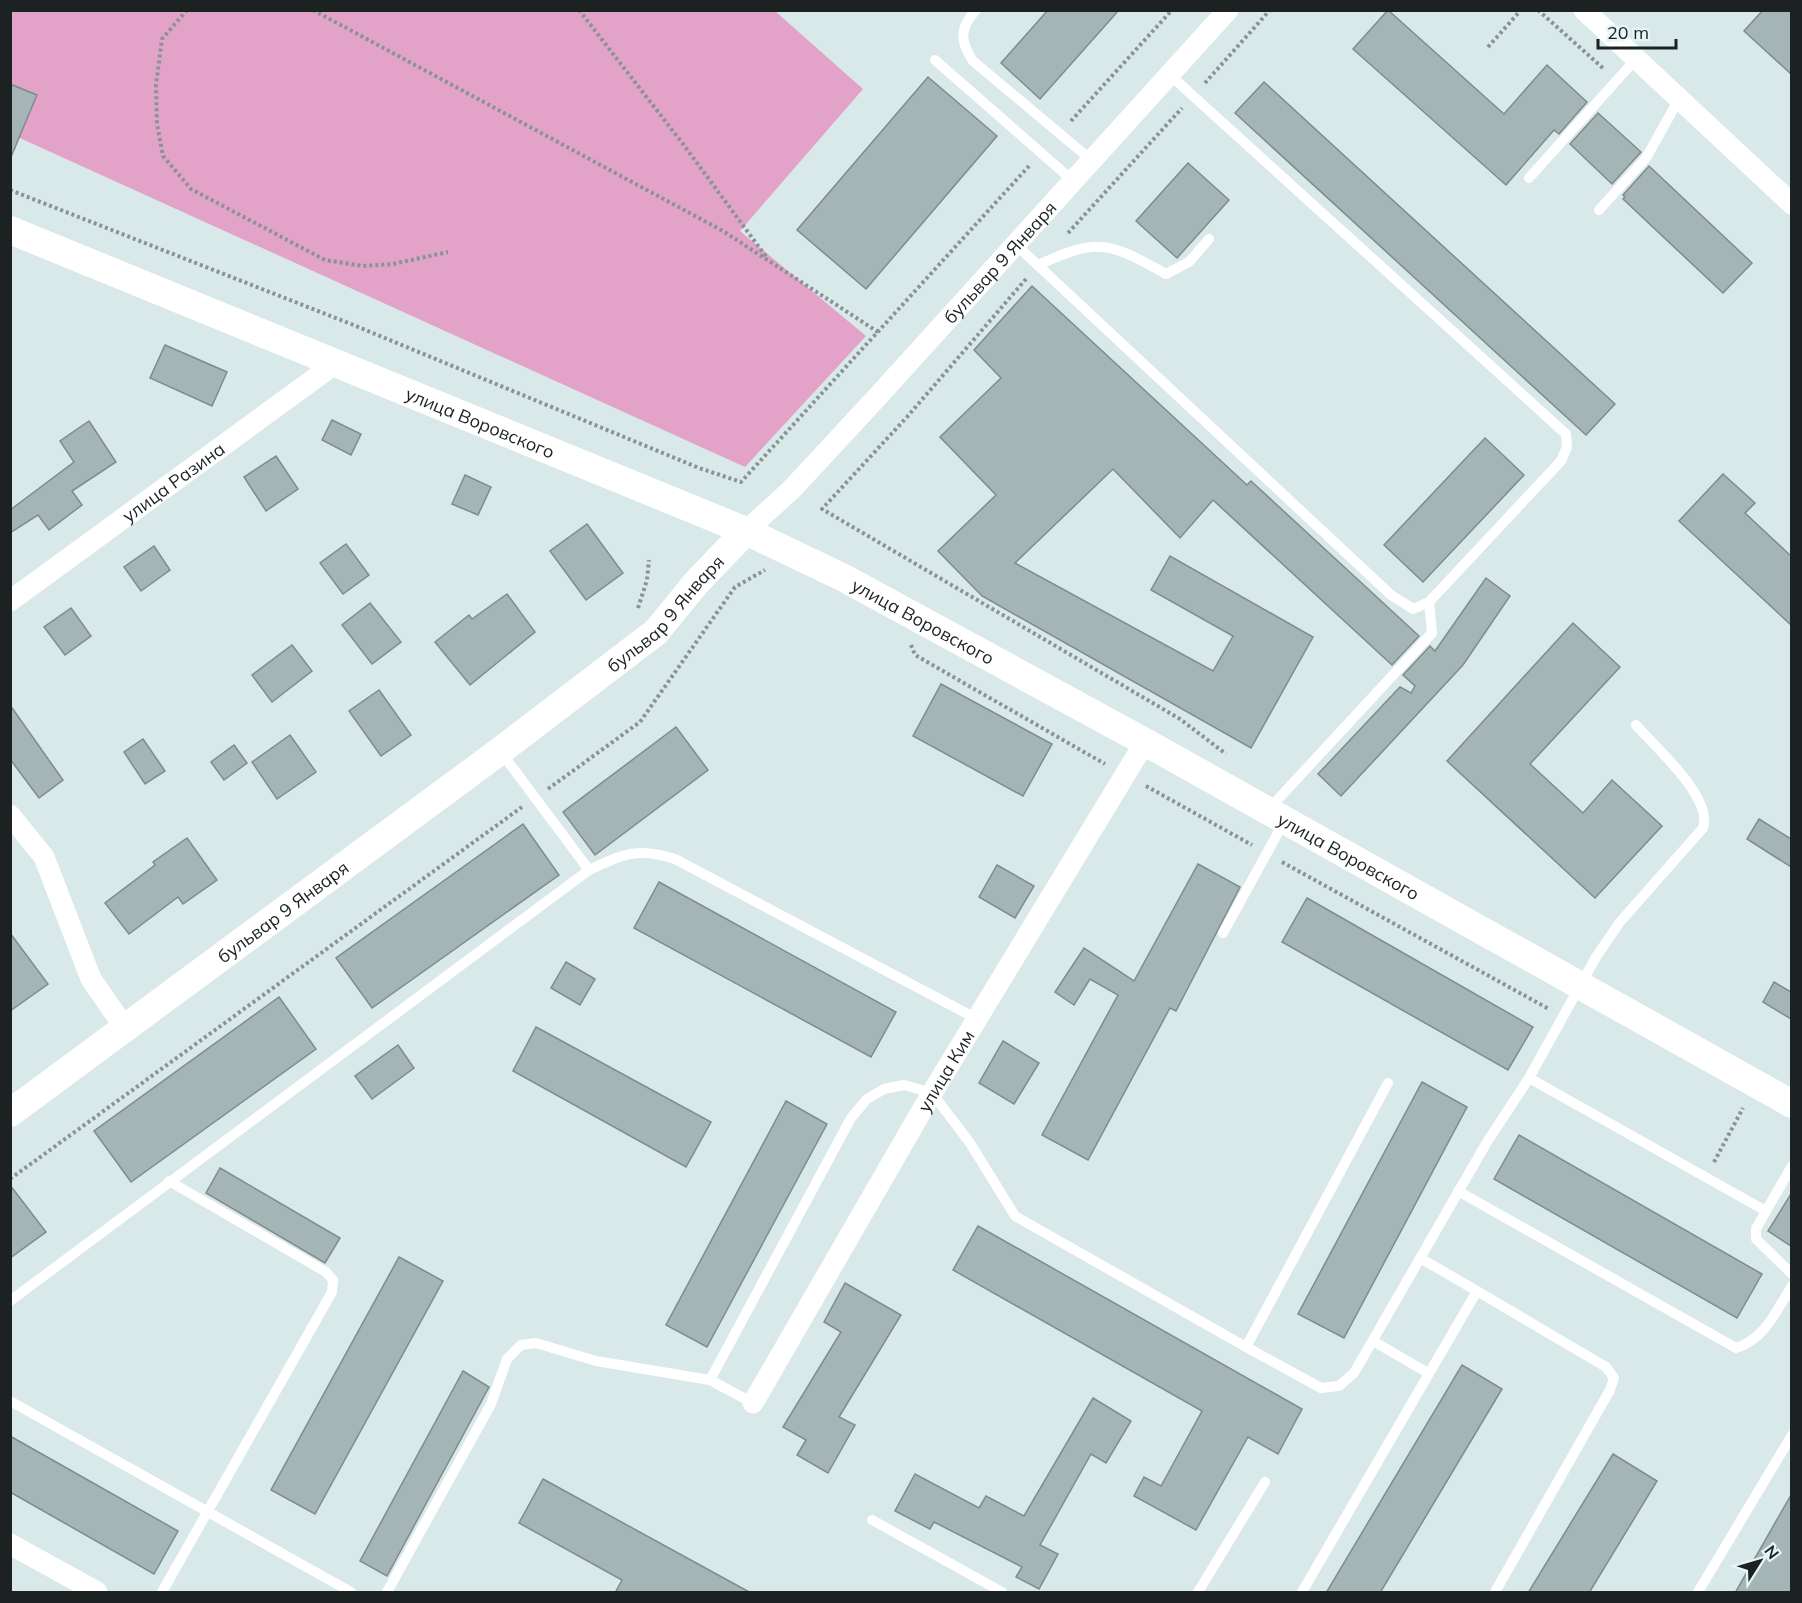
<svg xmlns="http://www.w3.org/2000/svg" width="1802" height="1603" viewBox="0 0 1802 1603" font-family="Mulish,sans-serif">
	<rect width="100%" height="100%" fill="#d9e8e9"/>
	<polygon fill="#e3a3c9" points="11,11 775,11 863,89 740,231 866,336 745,467 11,134"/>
	<g fill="#a5b4b5" stroke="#7e8c8d" stroke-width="1.5">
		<polygon points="1048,10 1119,10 1040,99 1001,63"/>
		<polygon points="1388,10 1504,114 1547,65 1587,102 1559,134 1554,130 1506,185 1353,49"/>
		<polygon points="1763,10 1791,10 1791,74 1744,31"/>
		<polygon points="928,77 997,136 866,289 797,230"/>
		<polygon points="1264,82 1615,404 1586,435 1235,113"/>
		<polygon points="10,84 37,95 11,157 10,157"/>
		<polygon points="1598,113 1641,152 1612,184 1570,144"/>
		<polygon points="1188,163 1229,200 1177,258 1136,221"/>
		<polygon points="1649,166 1752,263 1723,293 1623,199 1625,197 1623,195"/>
		<polygon points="1032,286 1247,485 1251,481 1419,636 1392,665 1213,500 1180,538 1113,469 1015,563 1213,671 1233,636 1151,590 1170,556 1313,637 1251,748 982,596 938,551 996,495 940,437 1001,378 974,350"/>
		<polygon points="165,345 227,372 212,406 150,378"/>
		<polygon points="332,420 361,434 351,455 322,440"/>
		<polygon points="89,421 116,462 72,491 82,505 49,530 38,515 10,533 10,510 74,462 60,441"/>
		<polygon points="1485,438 1524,475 1423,582 1384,545"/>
		<polygon points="276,456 298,489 266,511 244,477"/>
		<polygon points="1723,474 1755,503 1745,513 1791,556 1791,625 1679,521"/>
		<polygon points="465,475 491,487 478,515 452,504"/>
		<polygon points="587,524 623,573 586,600 550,551"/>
		<polygon points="346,544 369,575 343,594 320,563"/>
		<polygon points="154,546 170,570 141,591 124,567"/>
		<polygon points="1486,578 1510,596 1463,665 1341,796 1318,774 1400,687 1411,693 1415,686 1403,675 1430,646 1435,651"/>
		<polygon points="507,594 535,632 470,685 435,642 469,615 472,619"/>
		<polygon points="370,603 401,642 372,664 342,625"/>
		<polygon points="71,608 91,636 65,655 44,627"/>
		<polygon points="1573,623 1620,667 1530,764 1583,813 1612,780 1662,826 1595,898 1447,761"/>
		<polygon points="292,645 312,671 272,702 252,675"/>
		<polygon points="941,684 1052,744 1023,796 913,736"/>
		<polygon points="379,690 411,735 381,756 349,711"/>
		<polygon points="10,705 63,780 39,798 10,759"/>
		<polygon points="676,727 708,770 595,855 563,812"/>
		<polygon points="290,735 316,772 277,799 252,762"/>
		<polygon points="143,739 165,771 145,784 124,752"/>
		<polygon points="234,745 247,763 224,780 211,762"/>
		<polygon points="1759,819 1791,839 1791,867 1747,839"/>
		<polygon points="523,824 559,875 372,1008 336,958"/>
		<polygon points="187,838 217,880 183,904 178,897 129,934 105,903 155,865 153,862"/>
		<polygon points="1198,864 1240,887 1176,1011 1170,1008 1088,1160 1042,1135 1118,995 1090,979 1074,1005 1055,992 1084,948 1134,981"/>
		<polygon points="997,865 1034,886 1015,918 979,897"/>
		<polygon points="659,882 896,1012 871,1057 634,928"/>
		<polygon points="1307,898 1533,1027 1508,1070 1282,942"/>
		<polygon points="10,933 48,984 10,1011"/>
		<polygon points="566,962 595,979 580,1005 551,988"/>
		<polygon points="1774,982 1791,992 1791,1019 1763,1002"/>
		<polygon points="279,997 316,1049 131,1182 94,1131"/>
		<polygon points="536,1027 711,1122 686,1167 513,1071"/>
		<polygon points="1003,1041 1039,1063 1014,1104 979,1083"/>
		<polygon points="398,1045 414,1068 372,1099 355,1076"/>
		<polygon points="1422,1082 1467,1107 1344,1338 1298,1314"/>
		<polygon points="786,1101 827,1124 707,1347 666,1325"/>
		<polygon points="1519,1135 1762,1274 1737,1318 1494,1179"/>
		<polygon points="220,1168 340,1238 325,1263 206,1193"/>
		<polygon points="10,1185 46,1232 10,1258"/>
		<polygon points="1791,1194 1791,1246 1768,1231"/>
		<polygon points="978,1226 1302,1409 1278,1454 1248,1437 1196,1530 1134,1496 1144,1477 1161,1486 1202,1411 953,1270"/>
		<polygon points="399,1257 443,1281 315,1514 271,1490"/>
		<polygon points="845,1283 901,1315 839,1417 855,1425 828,1473 797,1455 806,1440 783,1427 841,1332 824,1322"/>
		<polygon points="1462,1365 1502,1389 1380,1593 1326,1593"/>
		<polygon points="463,1371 489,1387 387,1576 360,1561"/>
		<polygon points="1093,1398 1131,1421 1106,1463 1091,1454 1040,1545 1058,1554 1039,1589 1016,1577 1022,1567 934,1522 930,1529 895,1511 915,1474 979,1508 986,1496 1024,1516"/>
		<polygon points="10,1436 178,1531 154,1574 10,1492"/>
		<polygon points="1613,1454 1657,1481 1589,1593 1528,1593"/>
		<polygon points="543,1479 751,1593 615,1593 622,1580 519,1523"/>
		<polygon points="1791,1495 1791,1593 1735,1593"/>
	</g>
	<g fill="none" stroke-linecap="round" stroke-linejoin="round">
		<g stroke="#889393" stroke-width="4" stroke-dasharray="3 3" stroke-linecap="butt">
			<polyline points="187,10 162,39 156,85 157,124 163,156 191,189 325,260 363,266 393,264 448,252"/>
			<polyline points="313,10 723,231 878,332"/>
			<polyline points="579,10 683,144 767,258"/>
			<polyline points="1538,10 1605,70"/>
			<polyline points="1488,47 1521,10"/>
			<polyline points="1205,83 1270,10"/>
			<polyline points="1071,121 1172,10"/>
			<polyline points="10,190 351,324 699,468 741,482 1029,166"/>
			<polyline points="1068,233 1182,108"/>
			<polyline points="1026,279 907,417 822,509 1180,719 1226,754"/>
			<polyline points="638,608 647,580 649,560"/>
			<polyline points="911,645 915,655 1105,764"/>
			<polyline points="1146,786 1252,845"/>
			<polyline points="548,789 640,722 735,587 765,570"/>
			<polyline points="1282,862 1549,1009"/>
			<polyline points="1714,1162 1743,1108"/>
			<polyline points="10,1179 522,807"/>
		</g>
		<g stroke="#fff" stroke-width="10">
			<path d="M976 10C959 28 960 42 973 61L1090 159"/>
			<polyline points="935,60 1072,180"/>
			<polyline points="1529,178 1636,59"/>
			<polyline points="1599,210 1646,158 1679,99"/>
			<polyline points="1014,243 1391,595 1413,609 1429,602 1561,461 1567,447 1566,434 1170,75"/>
			<path d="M1038 265C1100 237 1108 242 1166 274L1189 262 1209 239"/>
			<polyline points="1268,810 1432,633 1429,602"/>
			<path d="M589 870C624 854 637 847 675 859L977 1019"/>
			<polyline points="1223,933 1285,820"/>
			<polyline points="1529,1078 1766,1211 1792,1166"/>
			<path d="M1458 1191 1736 1348C1765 1339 1776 1311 1792 1286"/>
			<polyline points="1766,1211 1756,1229 1756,1239 1792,1274"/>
			<polyline points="1420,1258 1477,1291"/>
			<polyline points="10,1301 589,870 501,752"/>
			<polyline points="1373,1341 1428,1373"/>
			<path d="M1246 1347 1321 1388 1339 1386 1354 1373 1487 1142 1529 1078 1596 957 1620 922 1703 828C1713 797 1656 748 1636 725"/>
			<polyline points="710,1380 851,1118 867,1099 884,1089 904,1085 932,1093 970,1143 1015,1216 1246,1347 1388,1083"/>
			<polyline points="10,1401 351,1592"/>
			<polyline points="872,1520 1002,1592"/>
			<polyline points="162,1592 332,1292 333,1280 326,1272 169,1181"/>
			<polyline points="387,1592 491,1404 507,1359 521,1345 536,1343 596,1361 710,1380 753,1403"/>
			<polyline points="1198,1592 1265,1482"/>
			<polyline points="1302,1592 1477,1291 1606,1367 1614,1378 1610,1390 1495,1592"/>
			<polyline points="1698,1592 1792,1435"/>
		</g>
		<g stroke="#fff" stroke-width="21">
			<polyline points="1584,10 1792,204"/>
			<path id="s1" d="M746 531 792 489 880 394 1228 10"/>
			<path id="s2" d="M10 601 336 363"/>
			<polyline points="10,815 44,857 91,979 125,1028"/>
			<path id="s3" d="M753 1403 932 1093 1145 742"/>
			<polyline points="10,1544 97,1592"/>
		</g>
		<g stroke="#fff" stroke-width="28">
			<path id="s4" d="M10 230 746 531 844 578 1145 742 1792 1104"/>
			<path id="s5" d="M10 1113 500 751 656 632 696 583 746 531"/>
		</g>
	</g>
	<g text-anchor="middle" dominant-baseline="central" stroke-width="4.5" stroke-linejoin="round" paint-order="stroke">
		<g font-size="18" fill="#1c2222" stroke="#e6f5f6">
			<text stroke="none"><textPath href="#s1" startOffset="370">бульвар 9 Января</textPath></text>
			<text stroke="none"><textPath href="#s4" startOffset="508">улица Воровского</textPath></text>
			<text stroke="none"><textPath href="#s2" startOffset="202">улица Разина</textPath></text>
			<text stroke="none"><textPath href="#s5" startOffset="825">бульвар 9 Января</textPath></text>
			<text stroke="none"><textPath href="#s4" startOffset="994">улица Воровского</textPath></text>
			<text stroke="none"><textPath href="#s4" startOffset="1480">улица Воровского</textPath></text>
			<text stroke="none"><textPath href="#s5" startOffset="339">бульвар 9 Января</textPath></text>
			<text stroke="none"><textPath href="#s3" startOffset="384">улица Ким</textPath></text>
		</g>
	</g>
	<rect width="1802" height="1603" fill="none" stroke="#1c2222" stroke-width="24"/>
	<g transform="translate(1760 1561) rotate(53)" stroke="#e6f5f6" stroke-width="4.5" paint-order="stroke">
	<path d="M0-4.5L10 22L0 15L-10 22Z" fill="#1c2222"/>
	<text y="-9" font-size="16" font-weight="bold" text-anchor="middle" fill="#1c2222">N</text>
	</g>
	<path d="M1598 39v9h78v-9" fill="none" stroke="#1c2222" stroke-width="3"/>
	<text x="1607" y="39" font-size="18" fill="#1c2222" stroke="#e6f5f6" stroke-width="4.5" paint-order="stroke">20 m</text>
</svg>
